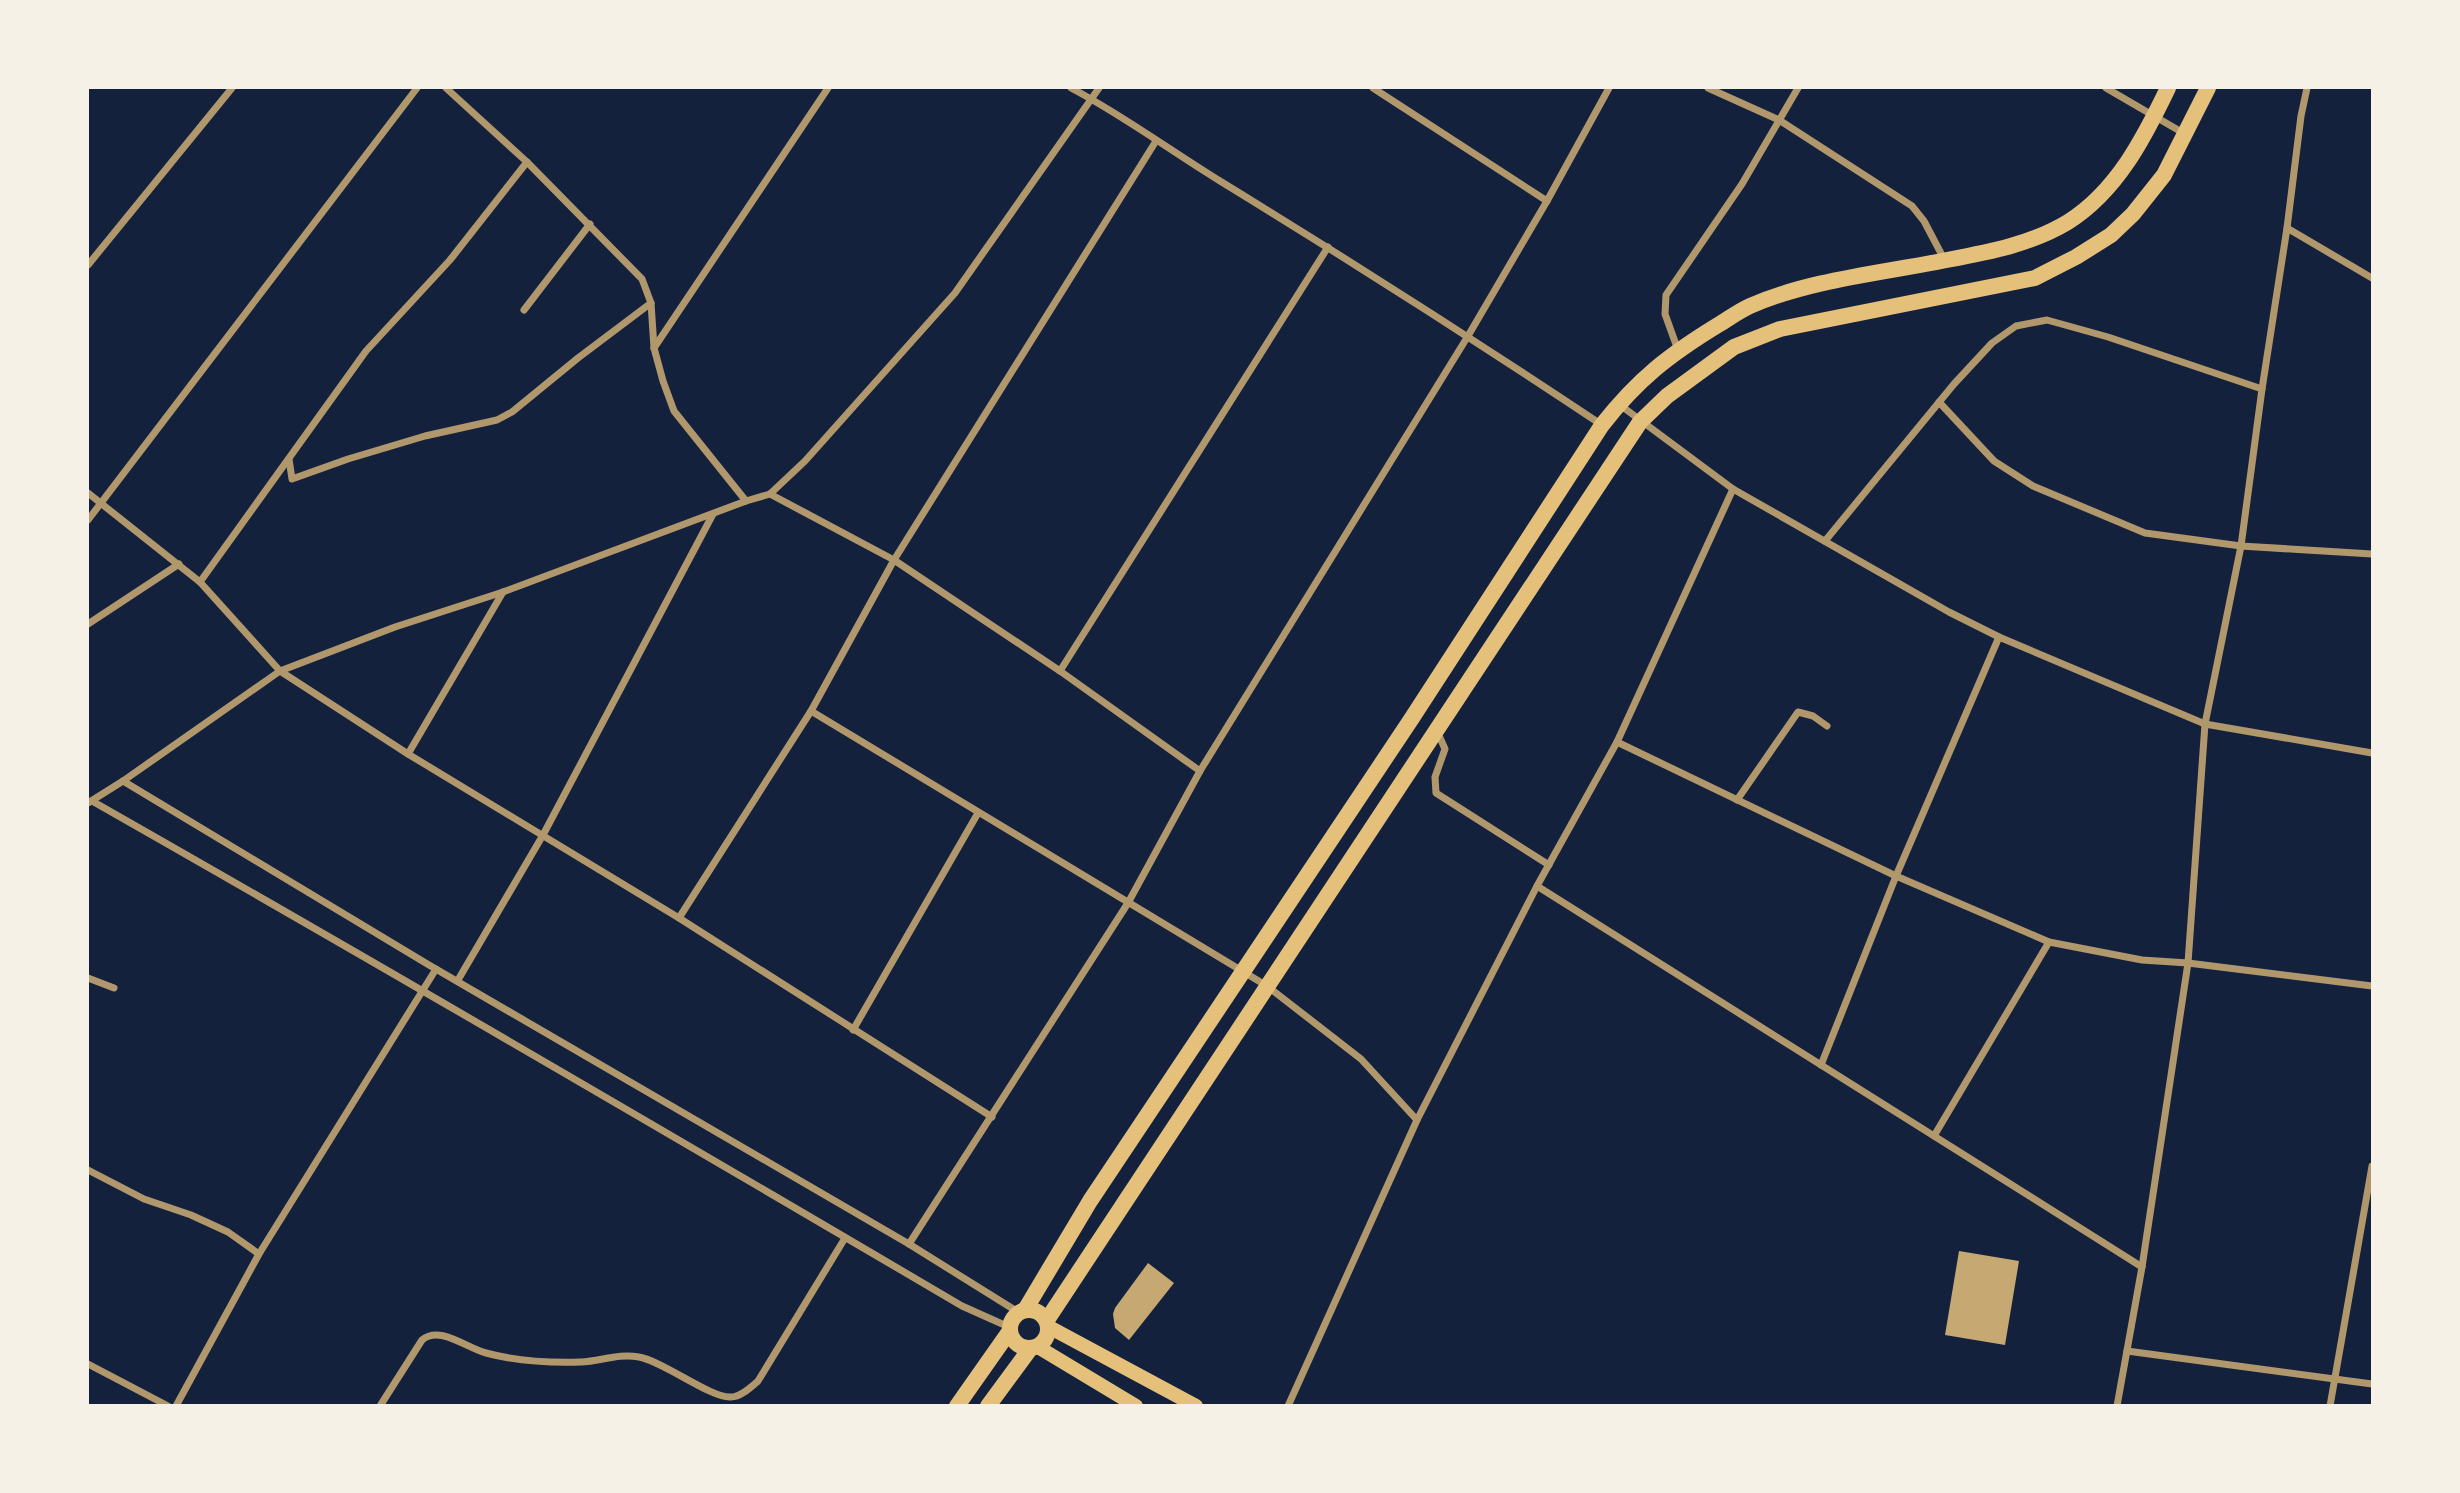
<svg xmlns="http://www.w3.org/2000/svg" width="2460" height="1493" viewBox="0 0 2460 1493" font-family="'Fira Sans Condensed',sans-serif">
	<rect width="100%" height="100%" fill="#14213d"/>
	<g fill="#c6a872">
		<polygon points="1959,1251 2019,1261 2005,1345 1945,1335"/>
		<polygon points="1148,1263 1174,1283 1129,1340 1115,1328 1113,1314 1115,1308"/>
	</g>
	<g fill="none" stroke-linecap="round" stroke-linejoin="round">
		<g stroke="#b1986c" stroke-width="7">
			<polyline points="446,88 527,162 642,279 651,303 654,348 663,381 674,411 746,501"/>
			<path d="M1071 88C1121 114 1171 151 1220 181 1349 260 1476 341 1602 425"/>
			<polyline points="1373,88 1547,201"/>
			<polyline points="1708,88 1779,120 1912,206 1924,221 1944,259"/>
			<polyline points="2106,88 2185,134"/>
			<polyline points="2287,228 2372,278"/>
			<polyline points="88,265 232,88"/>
			<polyline points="524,310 590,224"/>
			<polyline points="654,348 828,88"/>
			<polyline points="1678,350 1665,314 1666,295 1742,184 1798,88"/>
			<polyline points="1939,402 1994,461 2033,486 2145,533 2241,546 2372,554"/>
			<polyline points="1620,405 1733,489 1949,612 1999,637 2205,724 2372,753"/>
			<polyline points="289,459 292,479 348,459 425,436 497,420 512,412 578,358 651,303"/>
			<polyline points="88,493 200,582 280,671 408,754 679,918 992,1117"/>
			<polyline points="770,494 894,560 1060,671 1200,771"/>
			<polyline points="88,520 417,88"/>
			<polyline points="1825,541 1954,384 1992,343 2016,326 2047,320 2108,337 2262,389"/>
			<polyline points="200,582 366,351 450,260 527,162"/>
			<polyline points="88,624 179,564"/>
			<polyline points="1060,671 1328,247"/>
			<polyline points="811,711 1267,986 1361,1059 1417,1120"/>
			<polyline points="1437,731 1445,749 1435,777 1436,793 1549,865"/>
			<polyline points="1617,742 1896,876 2049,942 2142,960 2188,963 2372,986"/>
			<polyline points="408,754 503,592"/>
			<polyline points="123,781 429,965 909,1244 1018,1312"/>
			<polyline points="1737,800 1798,712 1813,716 1827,726"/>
			<path d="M92 801C384 967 673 1136 962 1306L1009 1327"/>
			<polyline points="88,803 123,781 280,671 395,627 503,592 746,501 770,494 805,461 955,293 1099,88"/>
			<polyline points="1537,886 2142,1267"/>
			<polyline points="679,918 811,711 894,560 1156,141"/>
			<polyline points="88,978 114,988"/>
			<polyline points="458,980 543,835 713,514"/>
			<polyline points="853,1030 978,813"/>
			<polyline points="1821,1065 1896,876 1999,637"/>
			<polyline points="1934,1136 2049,942"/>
			<polyline points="88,1170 144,1199 191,1215 228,1232 259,1254"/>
			<polyline points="909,1244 1128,903 1200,771 1468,336 1547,201 1609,88"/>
			<polyline points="2127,1351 2372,1384"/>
			<polyline points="88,1364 168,1406"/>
			<polyline points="176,1406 259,1254 436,969"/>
			<path d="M380 1406 422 1340C440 1325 466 1348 486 1353 516 1361 550 1363 581 1362 601 1361 619 1353 639 1357 663 1361 712 1399 731 1397 741 1397 751 1387 758 1381L845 1238"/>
			<polyline points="1288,1406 1417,1120 1537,886 1617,742 1733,489"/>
			<polyline points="2117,1406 2142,1267 2188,963 2205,724 2241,546 2262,389 2287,228 2301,116 2307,88"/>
			<polyline points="2330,1406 2372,1166"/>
		</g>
		<g stroke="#e5c07b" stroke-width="14">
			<polyline points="1049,1327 1196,1406"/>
			<polyline points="1038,1347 1136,1406"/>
		</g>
		<g stroke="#e5c07b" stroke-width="16">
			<circle cx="1029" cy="1329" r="19"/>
			<path d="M1025 1310 1090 1201 1412 718 1602 425C1638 379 1669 355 1718 325 1728 319 1739 311 1750 306 1804 282 1872 274 1931 263 1977 254 2027 247 2068 222 2117 191 2144 138 2168 88"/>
			<polyline points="1047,1320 1640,422 1667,396 1734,347 1780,329 2035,278 2076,257 2111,235 2133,214 2164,175 2208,88"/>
			<polyline points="957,1406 1009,1332"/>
			<polyline points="988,1406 1030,1349"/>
		</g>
	</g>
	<rect width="2460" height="1493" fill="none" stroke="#f6f1e7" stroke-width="178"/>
</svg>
